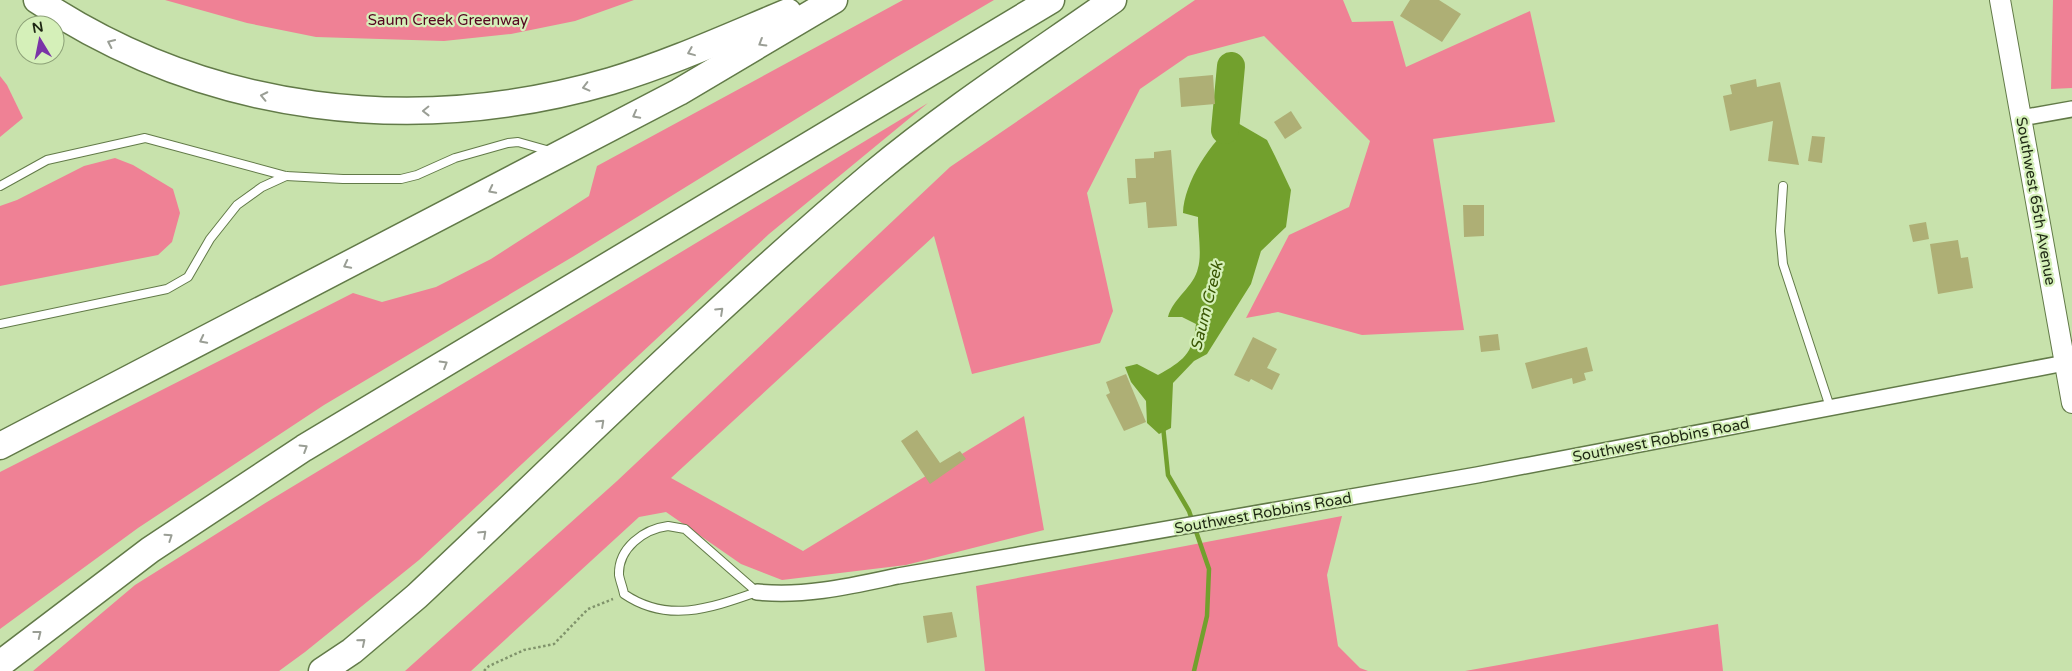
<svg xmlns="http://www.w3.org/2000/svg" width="2072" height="671" viewBox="0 0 2072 671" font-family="'Varela Round',sans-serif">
	<rect width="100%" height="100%" fill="#c8e2ac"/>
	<g fill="#ef8195">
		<polygon points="165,0 634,0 575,21 511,34 444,41 316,37 247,23"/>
		<polygon points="903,0 994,0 895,58 574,256 324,405 138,528 0,629 0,472 353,293 382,302 436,287 491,259 589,196 597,166"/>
		<polygon points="1195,0 1343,0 1352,22 1393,21 1406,67 1530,11 1555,122 1433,139 1464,330 1362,335 1278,312 1246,318 1289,235 1349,207 1370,141 1264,36 1188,56 1140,89 1087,193 1113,311 1100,343 972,374 934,236 671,478 803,551 1024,416 1044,530 906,565 782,580 741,564 666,512 639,517 471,671 405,671 617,481 950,167"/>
		<polygon points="2053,0 2072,0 2072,88 2051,89"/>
		<polygon points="0,76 7,85 23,118 0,137"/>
		<polygon points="928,103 769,234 419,560 305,652 279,671 33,671 135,585 267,502"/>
		<polygon points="115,158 133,165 173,189 180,213 172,242 158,255 0,286 0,206 17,200 84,166"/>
		<polygon points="1342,516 1327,575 1338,646 1360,668 1368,671 985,671 976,586"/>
		<polygon points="1718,624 1723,671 1465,671 1499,665"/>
	</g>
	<path fill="#72a02d" d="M1236 122 1267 140 1275 156 1291 190 1286 227 1261 251 1251 284 1207 354 1194 361 1173 383 1171 428 1159 434 1147 423 1146 401 1131 382 1125 367 1137 364 1158 375C1183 361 1193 354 1196 324L1182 317H1168C1173 298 1194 287 1198 268 1202 255 1198 231 1198 217L1183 213C1184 182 1211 141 1236 122Z"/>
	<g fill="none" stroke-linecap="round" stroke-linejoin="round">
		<polyline stroke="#72a02d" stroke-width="4.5" points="1163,426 1168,475 1189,511 1209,569 1207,616 1194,671"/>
		<polyline stroke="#72a02d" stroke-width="28" points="1225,130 1231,66"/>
	</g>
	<g fill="#aeaf75">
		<polygon points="1410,0 1439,0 1461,14 1442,42 1400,16"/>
		<polygon points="1213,75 1215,104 1181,107 1179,78"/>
		<polygon points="1756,79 1757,87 1780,82 1799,165 1768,161 1773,121 1730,131 1723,96 1732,94 1730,85"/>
		<polygon points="1291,111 1302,128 1285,139 1274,122"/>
		<polygon points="1812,136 1825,137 1822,163 1808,161"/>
		<polygon points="1171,150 1177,226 1148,228 1146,202 1129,204 1127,178 1136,178 1135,159 1154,158 1154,152"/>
		<polygon points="1463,205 1484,205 1484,236 1464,237"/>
		<polygon points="1926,222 1929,239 1913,242 1909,225"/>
		<polygon points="1958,240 1961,258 1968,257 1973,288 1938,294 1930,244"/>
		<polygon points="1498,334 1500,350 1481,352 1479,336"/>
		<polygon points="1253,337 1277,349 1267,368 1280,374 1272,390 1251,379 1249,382 1234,375"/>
		<polygon points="1587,347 1593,371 1584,373 1586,380 1573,384 1572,378 1532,389 1525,363"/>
		<polygon points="1126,374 1146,422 1124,431 1106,395 1110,393 1106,382"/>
		<polygon points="917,430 940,463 960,451 966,459 930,484 901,441"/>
		<polygon points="952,612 957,637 927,643 923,616"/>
	</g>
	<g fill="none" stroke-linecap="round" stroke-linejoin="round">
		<g stroke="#627a48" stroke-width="10">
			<g id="lane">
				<polyline points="0,186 47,160 145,138 286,176 343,179 401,179 417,175 455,158 508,143 518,142 550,151"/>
				<polyline points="1783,186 1780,231 1783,264 1830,407"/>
				<polyline points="0,324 167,289 188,277 210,239 237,205 262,187 286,176"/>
				<path d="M668 526 685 529 757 592C711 608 668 624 624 594 623 588 620 581 619 575 618 548 644 529 668 526Z"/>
			</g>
		</g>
		<g stroke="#627a48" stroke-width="18">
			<g id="street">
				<polyline points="2021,118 2072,109"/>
				<path d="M757 592C805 597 851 586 898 576L1477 475 2065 363"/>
			</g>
		</g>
		<g stroke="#627a48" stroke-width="22">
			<polyline id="secondary" points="2000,0 2072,403"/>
		</g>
		<g stroke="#627a48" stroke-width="29">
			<g id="highway">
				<path d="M37 0C208 114 415 138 611 81 671 63 730 36 788 12"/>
				<polyline points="0,446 679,92 834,0"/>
				<polyline points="0,664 150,550 304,448 1051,0"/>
				<path d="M322 671 352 651 417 596C568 454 715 307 874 173 950 110 1032 57 1113 0"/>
			</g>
		</g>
		<polyline stroke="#80936b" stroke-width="2.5" stroke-dasharray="2.5 2.5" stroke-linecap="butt" points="484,671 489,666 524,650 554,644 588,609 613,599"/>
		<use href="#lane" stroke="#fff" stroke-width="8"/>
		<use href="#street" stroke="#fff" stroke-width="15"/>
		<use href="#secondary" stroke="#fff" stroke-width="20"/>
		<use href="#highway" stroke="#fff" stroke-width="26"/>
	</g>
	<defs><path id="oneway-chevron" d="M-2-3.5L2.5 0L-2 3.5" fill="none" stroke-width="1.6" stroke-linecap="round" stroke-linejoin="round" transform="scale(1.25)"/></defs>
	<g stroke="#9a9e95">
		<use href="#oneway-chevron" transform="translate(111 43) rotate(-155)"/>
		<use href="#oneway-chevron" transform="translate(762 43) rotate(149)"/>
		<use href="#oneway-chevron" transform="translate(691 52) rotate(158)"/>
		<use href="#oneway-chevron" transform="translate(586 87) rotate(166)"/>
		<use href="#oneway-chevron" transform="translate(264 96) rotate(-168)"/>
		<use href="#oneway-chevron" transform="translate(426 111) rotate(179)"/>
		<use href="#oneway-chevron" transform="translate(636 115) rotate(152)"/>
		<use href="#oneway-chevron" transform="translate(492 190) rotate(153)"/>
		<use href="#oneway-chevron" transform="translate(347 265) rotate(153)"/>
		<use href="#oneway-chevron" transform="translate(720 311) rotate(-43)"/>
		<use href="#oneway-chevron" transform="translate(203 340) rotate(153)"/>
		<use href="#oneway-chevron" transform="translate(444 364) rotate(-31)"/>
		<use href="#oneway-chevron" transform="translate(601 423) rotate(-43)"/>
		<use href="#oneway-chevron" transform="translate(304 448) rotate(-32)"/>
		<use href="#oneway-chevron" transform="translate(483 534) rotate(-43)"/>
		<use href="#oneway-chevron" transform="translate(169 537) rotate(-34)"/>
		<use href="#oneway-chevron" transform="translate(38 634) rotate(-38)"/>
		<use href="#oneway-chevron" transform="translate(362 642) rotate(-40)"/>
	</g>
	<g text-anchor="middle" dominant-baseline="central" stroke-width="4.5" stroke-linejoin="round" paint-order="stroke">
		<g font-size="15" fill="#540620" stroke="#d5f0b9">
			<text x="448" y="20">Saum Creek Greenway</text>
		</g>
		<g font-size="15" fill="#1e2813" stroke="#d5f0b9">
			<text transform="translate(2036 201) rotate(80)">Southwest 65th Avenue</text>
			<text transform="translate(1661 440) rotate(-11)">Southwest Robbins Road</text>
			<text transform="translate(1263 513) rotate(-10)">Southwest Robbins Road</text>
		</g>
		<g font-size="16" font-style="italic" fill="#395603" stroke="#d5f0b9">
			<text transform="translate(1207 306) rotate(-76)">Saum Creek</text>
		</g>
	</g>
	<g transform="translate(40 40) rotate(350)"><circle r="24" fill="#d5f0b9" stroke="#8ca077"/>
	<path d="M0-4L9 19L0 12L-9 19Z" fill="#7a34a7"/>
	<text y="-8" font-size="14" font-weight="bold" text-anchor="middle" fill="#1e2813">N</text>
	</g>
</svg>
